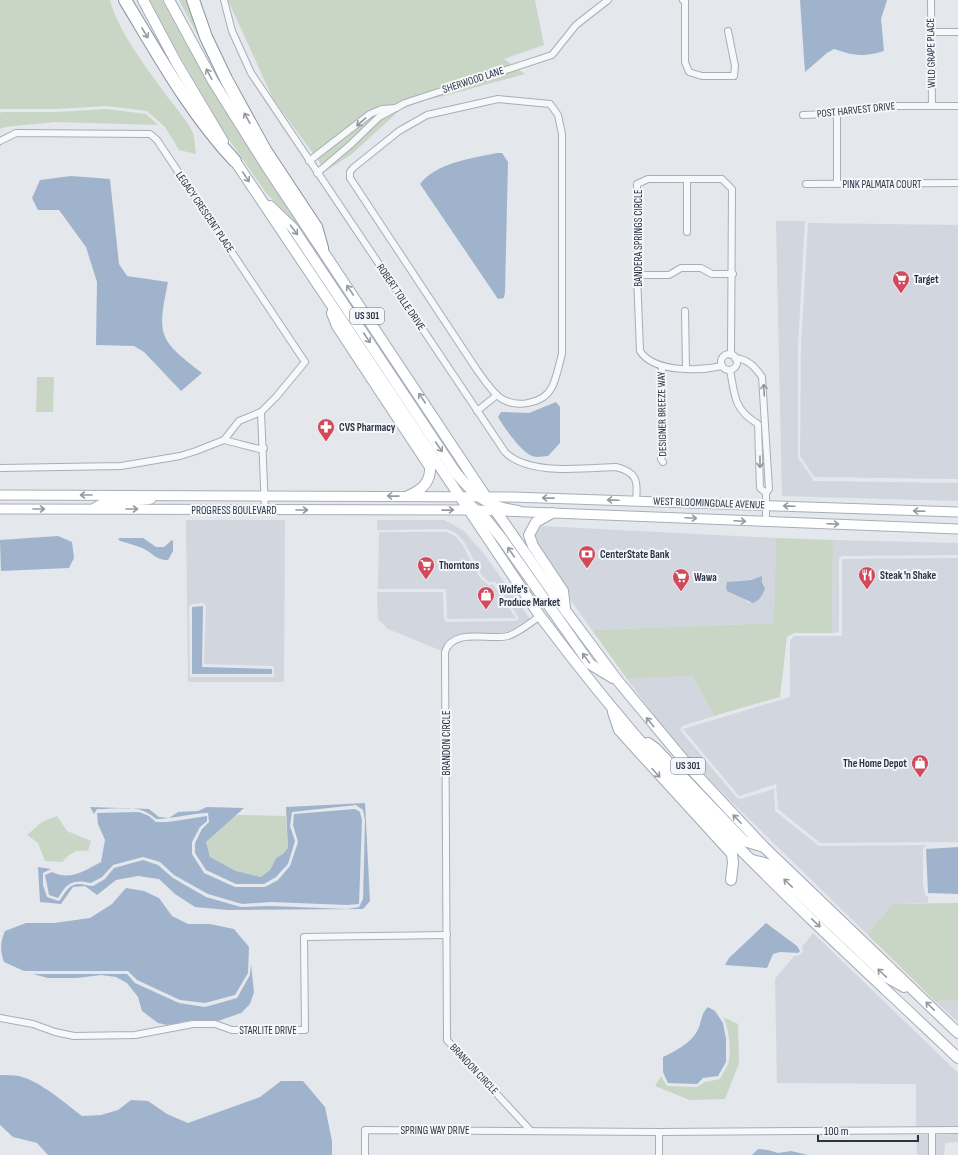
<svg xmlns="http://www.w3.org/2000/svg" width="958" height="1155" viewBox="0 0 958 1155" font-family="'Sofia Sans Condensed',sans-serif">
	<rect width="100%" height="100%" fill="#e4e7ec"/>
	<g fill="#d2d6de" fill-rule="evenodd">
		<polygon points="776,221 805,221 798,347 798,458 814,481 958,483 958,501 782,496"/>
		<polygon points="808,223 958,225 958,479 814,477 800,456 801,347"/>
		<path d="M186 520H285L284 682H188ZM203 603 206 606 204 664 273 666 274 668V677H190L189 606 192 604Z"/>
		<polygon points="377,520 444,520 464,531 485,555 530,619 512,630 504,633 458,635 447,641 442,651 388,629 378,619 377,592 443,592 444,619 446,622 516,621 519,618 495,582 489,582 482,576 465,543 456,533 446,529 377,530"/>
		<path d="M542 526 776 538 775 623 592 630 567 595 536 544 533 535ZM755 579 762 581 765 586 749 603 739 595 734 581Z"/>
		<polygon points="379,532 446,532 455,536 462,544 480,578 489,585 493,584 516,618 447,619 446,589 378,589"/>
		<polygon points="833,540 958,543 958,555 841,556 839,559 839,632 832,633"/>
		<polygon points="958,558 958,842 820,843 778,809 776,784 739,796 683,729 790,697 790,641 794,636 842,636 842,559"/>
		<polygon points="693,676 714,716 682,726 680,730 737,798 740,799 774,789 775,811 819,846 929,845 925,846 923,849 923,884 925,895 928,897 928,903 893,904 867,934 708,779 659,722 627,679"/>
		<polygon points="813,933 958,1073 958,1126 916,1127 916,1084 777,1083 775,979 794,956 800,955 803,951 802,947"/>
		<polygon points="958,1000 958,1022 935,1001"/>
		<polygon points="958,1134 958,1142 945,1143 944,1155 935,1155 935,1135"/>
		<polygon points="916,1135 928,1135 928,1155 917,1155"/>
	</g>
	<g fill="#c9d6c5">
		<path d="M0 0H110C116 27 144 64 161 88 171 103 185 116 193 133 195 139 195 148 196 154L179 150 165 127 147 111 107 106 56 109H0Z"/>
		<polygon points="150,0 162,0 221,105 299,224 298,225 266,193 228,138 176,49"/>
		<polygon points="179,0 191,0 208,49 205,49"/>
		<polygon points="228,0 535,0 544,45 504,59 525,74 448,95 421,101 400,110 352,154 326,171 273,99"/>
		<polygon points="107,109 146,114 158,125 55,122 5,127 0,129 0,113 2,112 56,112"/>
		<polygon points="37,377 54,377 53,412 36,412"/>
		<polygon points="776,538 833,540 832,633 794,633 787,637 780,697 714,716 693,676 627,679 592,630 774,623"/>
		<polygon points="239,815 286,816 288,848 283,854 276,858 270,870 261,877 236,871 210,857 206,842 234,816"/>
		<path d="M57 816 67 831 91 841 88 851C75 849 71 853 62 862L45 861 38 843 27 835 42 822Z"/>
		<polygon points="958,903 958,1000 935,1001 867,934 893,904"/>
		<path d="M723 1017 738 1024 739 1063 725 1099 690 1100 655 1086 661 1076 667 1086 697 1087 705 1082 720 1079C722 1074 728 1067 729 1061 731 1048 729 1028 723 1017Z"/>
	</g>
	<g fill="#9fb4cc">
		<path d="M800 0H887L881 19 884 51C863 57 854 56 834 49L827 53 805 72Z"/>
		<path d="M497 153H502L508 162 505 292 504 298 498 299 420 184C436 163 472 158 497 153Z"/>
		<path d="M71 176 110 179 119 264 127 276 168 282C157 336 158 339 202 373L181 391 144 352 134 346 96 345 97 282 86 247 59 210H38L32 198 40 180Z"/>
		<path d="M556 402 560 407V443L548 456C543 456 536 458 532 456 520 450 505 429 498 417L501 412 529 413Z"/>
		<polygon points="58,536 72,542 74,558 69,568 1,571 0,540"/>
		<path d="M120 538H143L156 547H164L172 540 173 541V551L168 560C155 560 152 552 142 548 135 545 127 543 120 541L118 539Z"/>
		<path d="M762 576V582L765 588C763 595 760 600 753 603L727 591 726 588 727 582 751 580Z"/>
		<polygon points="203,606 202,667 272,669 272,674 192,674 192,607"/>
		<path d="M365 803 370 901 363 909 228 910 195 907 175 894 159 879 138 876 116 880 97 895 85 886 73 887 61 904 40 902 38 867 51 869 43 873V885L47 897 59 901C65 894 68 884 79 884 83 884 88 886 93 886L105 879 114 868 143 860 158 865 173 878 206 897 241 907 271 906 347 909 359 907 363 899 365 820 363 810 356 805 292 812 290 826 295 841 288 864 276 877 264 884H236L206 870 195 853V843L202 829 209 822 208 813C191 813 174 819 156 819 139 803 119 809 97 809L94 814 90 807 149 809 159 817 169 818 178 812 198 811 207 807 244 808 206 842 210 857 236 871 261 877 270 870 276 858 283 854 288 848 286 807Z"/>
		<path d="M355 809 360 812 362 820 359 904 347 905 271 902 242 904 208 894 174 875 160 862 143 857 113 865 102 877 91 883C74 879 67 882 58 898L49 895 45 875 52 872C70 881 84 871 101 862L105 840 98 824 97 813 139 812 149 816 156 822H168L207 816V821L200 827 192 842V854L204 873 235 887H265L278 880 290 866 298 842 293 825 294 814Z"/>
		<polygon points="958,847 958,894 928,893 926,849"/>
		<path d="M126 888 144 891 159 898 172 916 188 924H210L234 929 249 947 248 973 235 995 205 1003 180 1000 137 980 128 971H24L4 962C0 950 0 943 5 931L26 923H54L90 918 112 904Z"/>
		<polygon points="766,923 797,946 800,951 798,953 780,952 773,954 767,968 725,965 729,958"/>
		<polygon points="251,964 254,992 250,1004 241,1013 218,1021 192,1020 167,1025 158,1023 142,1011 138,997 127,983 116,977 101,975 77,978 48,978 33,974 127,974 135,983 179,1003 205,1007 237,998 250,975"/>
		<path d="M708 1007 715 1011 723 1023 726 1039V1062L718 1076 703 1078 697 1084 668 1083 663 1072V1057C674 1052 689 1044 696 1033 702 1024 700 1014 708 1007Z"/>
		<path d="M0 1075C6 1075 13 1075 19 1076 40 1081 65 1103 82 1116L101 1115 118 1110 131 1100 148 1101 167 1114 188 1123 260 1097 281 1081H303L325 1107 332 1141V1155H48L37 1143 13 1137 0 1125Z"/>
		<polygon points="758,1149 768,1150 778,1153 791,1151 808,1155 752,1155"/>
	</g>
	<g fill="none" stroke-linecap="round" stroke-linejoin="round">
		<g stroke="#a9aeb7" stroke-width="8">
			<g id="minor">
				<path d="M224 0 232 31 251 73 505 452C528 476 585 468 616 467 637 472 638 481 636 500"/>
				<polyline points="683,0 685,1 685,62 689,72 702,76 734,76 735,66 728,31"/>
				<polyline points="931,0 932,106"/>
				<polyline points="931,32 958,32"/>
				<path d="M498 99 550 104 558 115 562 134V354C559 364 557 377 552 387 543 405 513 409 498 396 490 389 483 378 477 370L350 178V172L353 168 399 131 427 115Z"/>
				<polyline points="803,115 828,114 879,106 958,106"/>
				<polyline points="0,141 16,133 150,134 157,140 305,362 276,397 261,412 239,421 224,440 196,451 180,456 121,466 0,468"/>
				<polyline points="309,161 370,114 382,109 396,108"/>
				<polyline points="317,173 350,145 379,117 405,103 552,55 576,25 608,0"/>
				<polyline points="687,179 687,232"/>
				<polyline points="806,184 958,183"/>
				<polyline points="837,184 837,112"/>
				<polyline points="637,275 669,275 681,268 701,268 712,274 733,274"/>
				<polyline points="685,311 686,368"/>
				<circle cx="729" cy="362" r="8"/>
				<path d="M735 358C748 359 755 367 762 377L769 489 766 493V522"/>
				<polyline points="662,366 661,459 663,462"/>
				<path d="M722 366C700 371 654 373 640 351L637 275V184L648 179H722L732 189 731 355"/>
				<path d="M730 370C735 395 733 409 758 424L760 488 766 493"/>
				<polyline points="477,411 497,395"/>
				<polyline points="261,412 265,510"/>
				<polyline points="224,440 259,449 264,448"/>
				<polyline points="0,1018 33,1024 55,1032 74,1036 135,1035 193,1024 215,1024 232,1030 305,1030 304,937 447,935"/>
				<path d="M530 1130 447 1040 445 652C453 627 490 641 508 636 520 632 530 623 540 616"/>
				<polyline points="932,1131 932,1155"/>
				<polyline points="659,1132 659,1155"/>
				<polyline points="365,1155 365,1130 659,1132 958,1130"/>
			</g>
		</g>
		<g stroke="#a9aeb7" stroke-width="11">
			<g id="secondary">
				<polyline points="0,495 512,497 958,512"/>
				<polyline points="0,509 476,510 958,529"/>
				<path d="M93 509C109 496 132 503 151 499"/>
			</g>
		</g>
		<g stroke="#a3abb8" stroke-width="12">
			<g id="primary">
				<polyline points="143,0 176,62 223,141"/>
				<polyline points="169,0 213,81 267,167 486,497 565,610 618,681 692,770 764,847 958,1033"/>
				<path d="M231 155 540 616C594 688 651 757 714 822 792 904 876 980 958 1058"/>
				<path d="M270 206 293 228 456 473C475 496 488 507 518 511"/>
				<path d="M332 313 337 326 430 467C431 482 422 490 408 496"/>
				<polyline points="469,504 485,518 502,539 590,664 613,678"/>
				<polyline points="552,513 536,522 529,535 533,546 563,591 565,608"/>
				<polyline points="613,712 619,730 732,854 733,863 731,880"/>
				<polyline points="648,743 655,748 744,841 764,847"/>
				<polyline points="752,860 768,864 888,978 904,987"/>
			</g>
		</g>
		<g stroke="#8b94a3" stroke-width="14">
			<g id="motorway">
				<path d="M125 0C159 56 190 113 235 161"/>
				<polyline points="193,0 206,37 226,79 265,150 316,227 322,248"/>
			</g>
		</g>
		<use href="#minor" stroke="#f7f8fa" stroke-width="6"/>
		<use href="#secondary" stroke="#fff" stroke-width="9"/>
		<use href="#primary" stroke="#fff" stroke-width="10"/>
		<use href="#motorway" stroke="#fff" stroke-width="12"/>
	</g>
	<defs><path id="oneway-shaft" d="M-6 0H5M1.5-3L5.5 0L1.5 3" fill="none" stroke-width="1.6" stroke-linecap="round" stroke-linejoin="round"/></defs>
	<g stroke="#959aa2">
		<use href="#oneway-shaft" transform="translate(145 33) rotate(59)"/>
		<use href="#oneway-shaft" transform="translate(209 74) rotate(-118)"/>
		<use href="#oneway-shaft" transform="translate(247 118) rotate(-119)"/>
		<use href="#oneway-shaft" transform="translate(246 177) rotate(56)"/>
		<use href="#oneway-shaft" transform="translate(294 230) rotate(53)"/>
		<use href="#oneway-shaft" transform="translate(350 290) rotate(-124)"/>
		<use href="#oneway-shaft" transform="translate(367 338) rotate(56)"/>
		<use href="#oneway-shaft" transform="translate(422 398) rotate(-124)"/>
		<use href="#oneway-shaft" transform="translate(439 447) rotate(56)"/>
		<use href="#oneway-shaft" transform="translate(86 495) rotate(180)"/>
		<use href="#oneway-shaft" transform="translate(393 496) rotate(-179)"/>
		<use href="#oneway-shaft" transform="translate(548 498) rotate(-179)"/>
		<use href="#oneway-shaft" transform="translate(613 500) rotate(-178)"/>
		<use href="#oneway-shaft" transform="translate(789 506) rotate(-178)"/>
		<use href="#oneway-shaft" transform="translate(39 509)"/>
		<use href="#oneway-shaft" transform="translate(132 509)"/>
		<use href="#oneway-shaft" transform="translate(302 510)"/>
		<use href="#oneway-shaft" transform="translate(448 510) rotate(-1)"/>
		<use href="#oneway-shaft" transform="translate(919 511) rotate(-178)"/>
		<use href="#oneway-shaft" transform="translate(691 518) rotate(3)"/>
		<use href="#oneway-shaft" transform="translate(740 521) rotate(3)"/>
		<use href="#oneway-shaft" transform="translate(833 524) rotate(2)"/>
		<use href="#oneway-shaft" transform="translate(511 552) rotate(-124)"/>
		<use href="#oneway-shaft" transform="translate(586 658) rotate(-126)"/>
		<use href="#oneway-shaft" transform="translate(650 722) rotate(-129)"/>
		<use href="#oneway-shaft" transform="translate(656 773) rotate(48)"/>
		<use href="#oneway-shaft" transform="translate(737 819) rotate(-134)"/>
		<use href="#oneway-shaft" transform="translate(788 883) rotate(-136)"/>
		<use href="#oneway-shaft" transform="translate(816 923) rotate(44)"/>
		<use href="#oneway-shaft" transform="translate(882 973) rotate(-136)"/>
		<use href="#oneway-shaft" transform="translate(930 1006) rotate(-136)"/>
	</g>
	<g stroke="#9196a0">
		<use href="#oneway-shaft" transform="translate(361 122) rotate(139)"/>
		<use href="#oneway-shaft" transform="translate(764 390) rotate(-93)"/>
		<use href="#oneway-shaft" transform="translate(760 462) rotate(90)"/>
	</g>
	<defs>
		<g id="supermarket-pin" transform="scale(0.9)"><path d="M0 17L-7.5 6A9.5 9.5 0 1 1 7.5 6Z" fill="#d1495b" stroke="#f4f6f9"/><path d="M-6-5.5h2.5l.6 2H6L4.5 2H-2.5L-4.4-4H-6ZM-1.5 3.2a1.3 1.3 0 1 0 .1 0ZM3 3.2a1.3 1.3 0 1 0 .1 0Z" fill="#fff"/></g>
		<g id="pharmacy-pin" transform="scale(0.9)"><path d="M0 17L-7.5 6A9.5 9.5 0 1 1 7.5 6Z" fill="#d1495b" stroke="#f4f6f9"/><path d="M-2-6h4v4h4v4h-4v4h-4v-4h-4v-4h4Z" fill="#fff"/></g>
		<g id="bank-pin" transform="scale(0.9)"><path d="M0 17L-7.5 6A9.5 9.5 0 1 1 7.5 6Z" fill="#d1495b" stroke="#f4f6f9"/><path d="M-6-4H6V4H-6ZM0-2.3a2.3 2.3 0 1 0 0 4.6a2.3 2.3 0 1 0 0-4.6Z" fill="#fff"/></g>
		<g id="restaurant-pin" transform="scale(0.9)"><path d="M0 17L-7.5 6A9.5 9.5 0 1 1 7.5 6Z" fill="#d1495b" stroke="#f4f6f9"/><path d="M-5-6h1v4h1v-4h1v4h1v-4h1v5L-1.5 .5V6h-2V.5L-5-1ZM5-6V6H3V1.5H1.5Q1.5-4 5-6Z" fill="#fff"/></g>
		<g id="shop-pin" transform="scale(0.9)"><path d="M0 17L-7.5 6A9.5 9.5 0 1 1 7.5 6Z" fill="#d1495b" stroke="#f4f6f9"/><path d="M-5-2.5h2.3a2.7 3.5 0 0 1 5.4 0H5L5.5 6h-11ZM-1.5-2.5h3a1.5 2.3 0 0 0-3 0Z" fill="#fff"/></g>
	</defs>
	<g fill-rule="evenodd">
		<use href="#supermarket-pin" x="901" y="279"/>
		<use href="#pharmacy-pin" x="326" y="427"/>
		<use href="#bank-pin" x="587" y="554"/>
		<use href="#supermarket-pin" x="426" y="565"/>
		<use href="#restaurant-pin" x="867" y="575"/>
		<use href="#supermarket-pin" x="681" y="577"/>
		<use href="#shop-pin" x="486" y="595"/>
		<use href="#shop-pin" x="920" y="763"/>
	</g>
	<g text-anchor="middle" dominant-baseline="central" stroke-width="4" stroke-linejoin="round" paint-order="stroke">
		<g fill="#f4f6f9" stroke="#676e7b" stroke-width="1">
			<rect x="350" y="308" width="34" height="16" rx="3"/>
			<rect x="671" y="758" width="34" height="16" rx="3"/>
		</g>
		<g font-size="10" font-weight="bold" fill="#2b3445">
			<text x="367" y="316">US 301</text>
			<text x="688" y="766">US 301</text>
		</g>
		<g font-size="11" fill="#2b3445" stroke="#f4f6f9">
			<text transform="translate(931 53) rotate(-91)">WILD GRAPE PLACE</text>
			<text transform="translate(473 80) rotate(-18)">SHERWOOD LANE</text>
			<text transform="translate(856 110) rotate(-6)">POST HARVEST DRIVE</text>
			<text x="882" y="184">PINK PALMATA COURT</text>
			<text transform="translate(205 212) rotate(56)">LEGACY CRESCENT PLACE</text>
			<text transform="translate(638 238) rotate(-90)">BANDERA SPRINGS CIRCLE</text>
			<text transform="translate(401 297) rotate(56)">ROBERT TOLLE DRIVE</text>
			<text transform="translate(662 414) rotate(-91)">DESIGNER BREEZE WAY</text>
			<text transform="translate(709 503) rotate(2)">WEST BLOOMINGDALE AVENUE</text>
			<text x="234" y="510">PROGRESS BOULEVARD</text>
			<text transform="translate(446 743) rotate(-90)">BRANDON CIRCLE</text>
			<text x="268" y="1030">STARLITE DRIVE</text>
			<text transform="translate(474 1069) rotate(47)">BRANDON CIRCLE</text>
			<text x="435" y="1130">SPRING WAY DRIVE</text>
		</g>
		<g font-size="11" font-weight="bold" fill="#2b3445" stroke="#f4f6f9" text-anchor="start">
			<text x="914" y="279">Target</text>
			<text x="339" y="427">CVS Pharmacy</text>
			<text x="600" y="554">CenterState Bank</text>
			<text x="439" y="565">Thorntons</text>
			<text x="880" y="575">Steak 'n Shake</text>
			<text x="694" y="577">Wawa</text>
			<text x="499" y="589">Wolfe's<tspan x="499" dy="13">Produce Market</tspan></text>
			<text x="907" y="763" text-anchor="end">The Home Depot</text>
		</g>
	</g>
	<path d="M818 1135v6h100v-6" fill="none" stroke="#2b3445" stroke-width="2"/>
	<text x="824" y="1135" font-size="12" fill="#2b3445" stroke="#f4f6f9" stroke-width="3" paint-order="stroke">100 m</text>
</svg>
